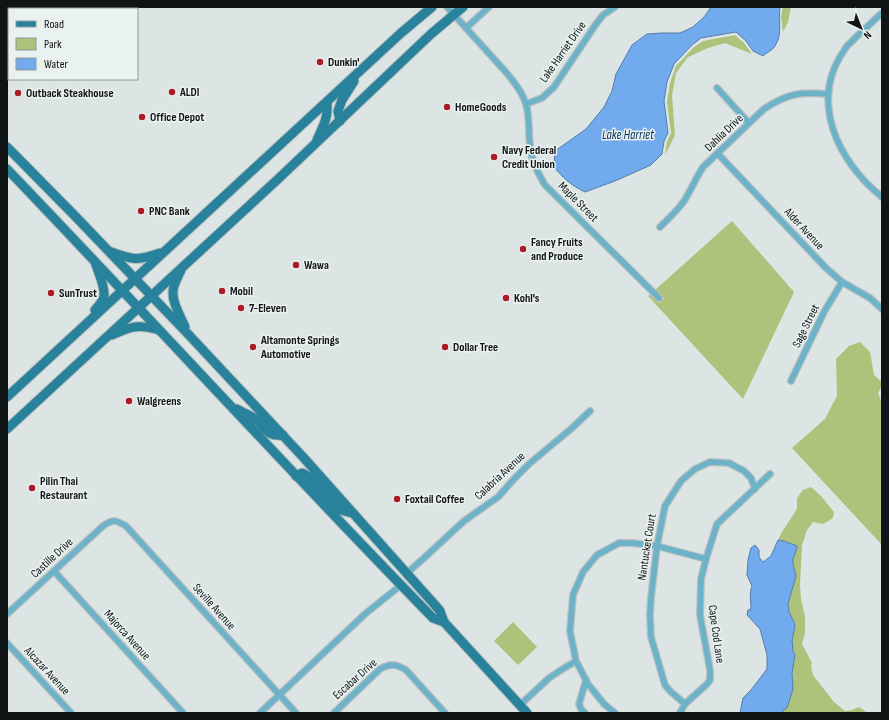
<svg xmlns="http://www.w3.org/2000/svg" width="889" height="720" viewBox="0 0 889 720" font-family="'Sofia Sans Condensed',sans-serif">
	<rect width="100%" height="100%" fill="#dce5e4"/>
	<g fill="#adc27b">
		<polygon points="783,7 791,7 788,22 783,32 781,16"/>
		<polygon points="735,35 744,43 752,54 725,43 708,48 688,57 676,73 672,96 675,135 665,155 667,142 671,133 667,102 670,83 676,66 694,47 703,41"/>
		<polygon points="732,221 794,292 743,399 648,296 651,294 660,303 664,298 655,290"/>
		<polygon points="860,342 870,352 874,375 882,382 882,386 878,393 882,403 882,545 792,448 825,419 837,396 836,359 849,346"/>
		<polygon points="811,487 821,496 834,512 833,518 823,524 813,522 807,530 802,545 800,585 801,600 805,616 805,633 802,644 812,663 811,666 813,675 834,702 845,711 852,710 859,707 868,713 782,713 783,710 787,707 793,680 792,673 795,655 793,651 792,640 795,626 794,622 789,612 788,604 796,576 793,564 793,559 796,551 797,546 784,541 778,540 782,532 797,509 797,498 803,490"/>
		<polygon points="513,622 537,647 518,665 494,641"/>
	</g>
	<g fill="#71aaed" stroke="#547dac">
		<path d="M711 7H780C778 20 783 34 775 46 773 50 766 53 763 56L753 51 746 41 736 32 701 38 692 45 674 64 667 82 664 101 668 133 664 141 662 154 651 165 615 181 585 192C572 186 563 178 554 167L555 151 586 129 604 107 612 91 616 74 632 45 647 34 662 33H680L693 27 704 17Z"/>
		<path d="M778 540 784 541 797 546 796 551 793 559V564L796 576 788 604 789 612 794 622 795 626 792 640 793 651 795 655 792 673 793 689 787 708 783 710 782 713H740L743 698 751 690 767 669V655L760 629 747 615 748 610 751 609C751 601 749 593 752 586L747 575 748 560 751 548 755 545 759 550V557L763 562 771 556Z"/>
	</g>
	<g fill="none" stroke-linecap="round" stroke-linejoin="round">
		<g stroke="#b7bfbf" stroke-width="8">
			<g id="minor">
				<path d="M447 7 504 70C513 80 522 91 526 104 531 121 527 140 532 157 534 167 540 176 545 185L659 298"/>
				<path d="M882 13C873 21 864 30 855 38 852 42 847 45 845 49 808 101 838 162 882 197"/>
				<polyline points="466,28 489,7"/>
				<polyline points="717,88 749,123"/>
				<polyline points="526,104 542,98 554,87 596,24 603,15 615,7"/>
				<polyline points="718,154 826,268 842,282 870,298 882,309"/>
				<path d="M660 227C668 219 677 211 684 201 691 190 696 178 703 167L764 109C788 93 800 92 828 94"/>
				<polyline points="791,381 824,312 842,282"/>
				<polyline points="54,571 183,713"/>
				<polyline points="407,573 424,558 464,521 498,497 514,479 529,464 572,428 590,411"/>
				<path d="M7 614 103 526C113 519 116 520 126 526L296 713"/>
				<polyline points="7,643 71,713"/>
				<polyline points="685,704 670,691 665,685 651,637 650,615 651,598 657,546 665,506 681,481 695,469 710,462 729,463 744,471 751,478 755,489"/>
				<polyline points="520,705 549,678 561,670 576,661"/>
				<polyline points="260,713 365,614 401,585"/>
				<path d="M334 713 380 669C391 663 396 664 406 670L445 713"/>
				<polyline points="585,713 581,709 579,704 586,680"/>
				<polyline points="615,713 604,704 588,684 576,661 570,631 573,595 583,572 597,555 619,543 632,543 657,546 706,559"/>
				<polyline points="680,713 685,704 707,684 710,680 710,670 700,615 701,579 706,559 717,524 770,474"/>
			</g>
		</g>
		<g stroke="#b7bfbf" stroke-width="11">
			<g id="primary">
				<polyline points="340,121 338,111 342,100 354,81"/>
				<path d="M317 140C324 124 328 119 327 102"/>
				<polyline points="7,147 75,216 188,334 303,457 435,605 440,611 444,622 527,713"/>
				<path d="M7 169C150 318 289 471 433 618L444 622"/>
				<path d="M111 252C133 260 137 261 160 253"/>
				<path d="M181 270C178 277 172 286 173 294 173 305 181 317 185 327"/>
				<path d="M95 310C98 306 103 302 104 296 105 288 99 273 96 265"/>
				<path d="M112 335C132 326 138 324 159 330"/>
				<polyline points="7,397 401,33 432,7"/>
				<path d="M237 409C242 412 249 415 254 418 265 427 266 437 283 435"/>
				<polyline points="7,429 277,180 431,34 463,7"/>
				<polyline points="296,476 302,473 308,476 340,510 352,513"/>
			</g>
		</g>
		<use href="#minor" stroke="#6cb3ca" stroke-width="5.5"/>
		<use href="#primary" stroke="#29829b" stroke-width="9"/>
	</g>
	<g fill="#ad1a27" stroke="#e9f2f1" stroke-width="1.5">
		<circle cx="320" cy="62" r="4"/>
		<circle cx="172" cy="92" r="4"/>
		<circle cx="18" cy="93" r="4"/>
		<circle cx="447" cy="107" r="4"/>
		<circle cx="142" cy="117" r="4"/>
		<circle cx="494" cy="157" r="4"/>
		<circle cx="141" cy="211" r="4"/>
		<circle cx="523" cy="249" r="4"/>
		<circle cx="296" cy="265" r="4"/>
		<circle cx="222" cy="291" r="4"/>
		<circle cx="51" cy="293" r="4"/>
		<circle cx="506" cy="298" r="4"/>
		<circle cx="241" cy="308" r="4"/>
		<circle cx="253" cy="347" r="4"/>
		<circle cx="445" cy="347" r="4"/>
		<circle cx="129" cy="401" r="4"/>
		<circle cx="32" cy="488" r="4"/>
		<circle cx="397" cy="499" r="4"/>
	</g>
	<g text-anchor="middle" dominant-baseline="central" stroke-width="3" stroke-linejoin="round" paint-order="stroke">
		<g font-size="12" fill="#111414" stroke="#e9f2f1">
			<text transform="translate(563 52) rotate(-55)">Lake Harriet Drive</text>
			<text transform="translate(724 133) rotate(-44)">Dahlia Drive</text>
			<text transform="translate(578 202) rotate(45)">Maple Street</text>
			<text transform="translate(804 229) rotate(47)">Alder Avenue</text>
			<text transform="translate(806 326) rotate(-64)">Sage Street</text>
			<text transform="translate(500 476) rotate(-43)">Calabria Avenue</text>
			<text transform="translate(647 547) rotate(-81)">Nantucket Court</text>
			<text transform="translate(52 558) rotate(-43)">Castille Drive</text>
			<text transform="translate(214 607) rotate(48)">Seville Avenue</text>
			<text transform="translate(716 634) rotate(82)">Cape Cod Lane</text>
			<text transform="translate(127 635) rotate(48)">Majorca Avenue</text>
			<text transform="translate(47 671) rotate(47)">Alcazar Avenue</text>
			<text transform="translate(355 679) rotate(-42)">Escabar Drive</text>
		</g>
		<g font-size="12" font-weight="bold" fill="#111414" stroke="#e9f2f1" text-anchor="start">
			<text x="328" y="62">Dunkin'</text>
			<text x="180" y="92">ALDI</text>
			<text x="26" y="93">Outback Steakhouse</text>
			<text x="455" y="107">HomeGoods</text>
			<text x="150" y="117">Office Depot</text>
			<text x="502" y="150">Navy Federal<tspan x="502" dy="14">Credit Union</tspan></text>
			<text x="149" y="211">PNC Bank</text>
			<text x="531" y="242">Fancy Fruits<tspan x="531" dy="14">and Produce</tspan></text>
			<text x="304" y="265">Wawa</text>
			<text x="230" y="291">Mobil</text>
			<text x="59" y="293">SunTrust</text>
			<text x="514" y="298">Kohl's</text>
			<text x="249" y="308">7-Eleven</text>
			<text x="261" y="340">Altamonte Springs<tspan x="261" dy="14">Automotive</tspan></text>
			<text x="453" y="347">Dollar Tree</text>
			<text x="137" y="401">Walgreens</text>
			<text x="40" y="481">Pilin Thai<tspan x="40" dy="14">Restaurant</tspan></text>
			<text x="405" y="499">Foxtail Coffee</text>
		</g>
		<g font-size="13" font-style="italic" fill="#062f59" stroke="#e9f2f1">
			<text x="628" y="135">Lake Harriet</text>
		</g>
	</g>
	<rect width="889" height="720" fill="none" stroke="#111414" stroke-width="16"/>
	<rect x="8" y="8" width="130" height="72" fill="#e9f2f1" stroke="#939999"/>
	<rect x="16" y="21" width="20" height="6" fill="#29829b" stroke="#939999"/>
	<text x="44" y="28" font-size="12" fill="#111414">Road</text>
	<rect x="16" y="38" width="20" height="12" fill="#adc27b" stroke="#939999"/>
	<text x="44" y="48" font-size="12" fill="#111414">Park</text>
	<rect x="16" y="58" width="20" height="12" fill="#71aaed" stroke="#939999"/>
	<text x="44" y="68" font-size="12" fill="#111414">Water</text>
	<g transform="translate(861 28) rotate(137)" stroke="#e9f2f1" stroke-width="3" paint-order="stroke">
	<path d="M0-3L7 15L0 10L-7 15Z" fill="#111414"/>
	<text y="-6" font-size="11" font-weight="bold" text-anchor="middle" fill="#111414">N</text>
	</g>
</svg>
